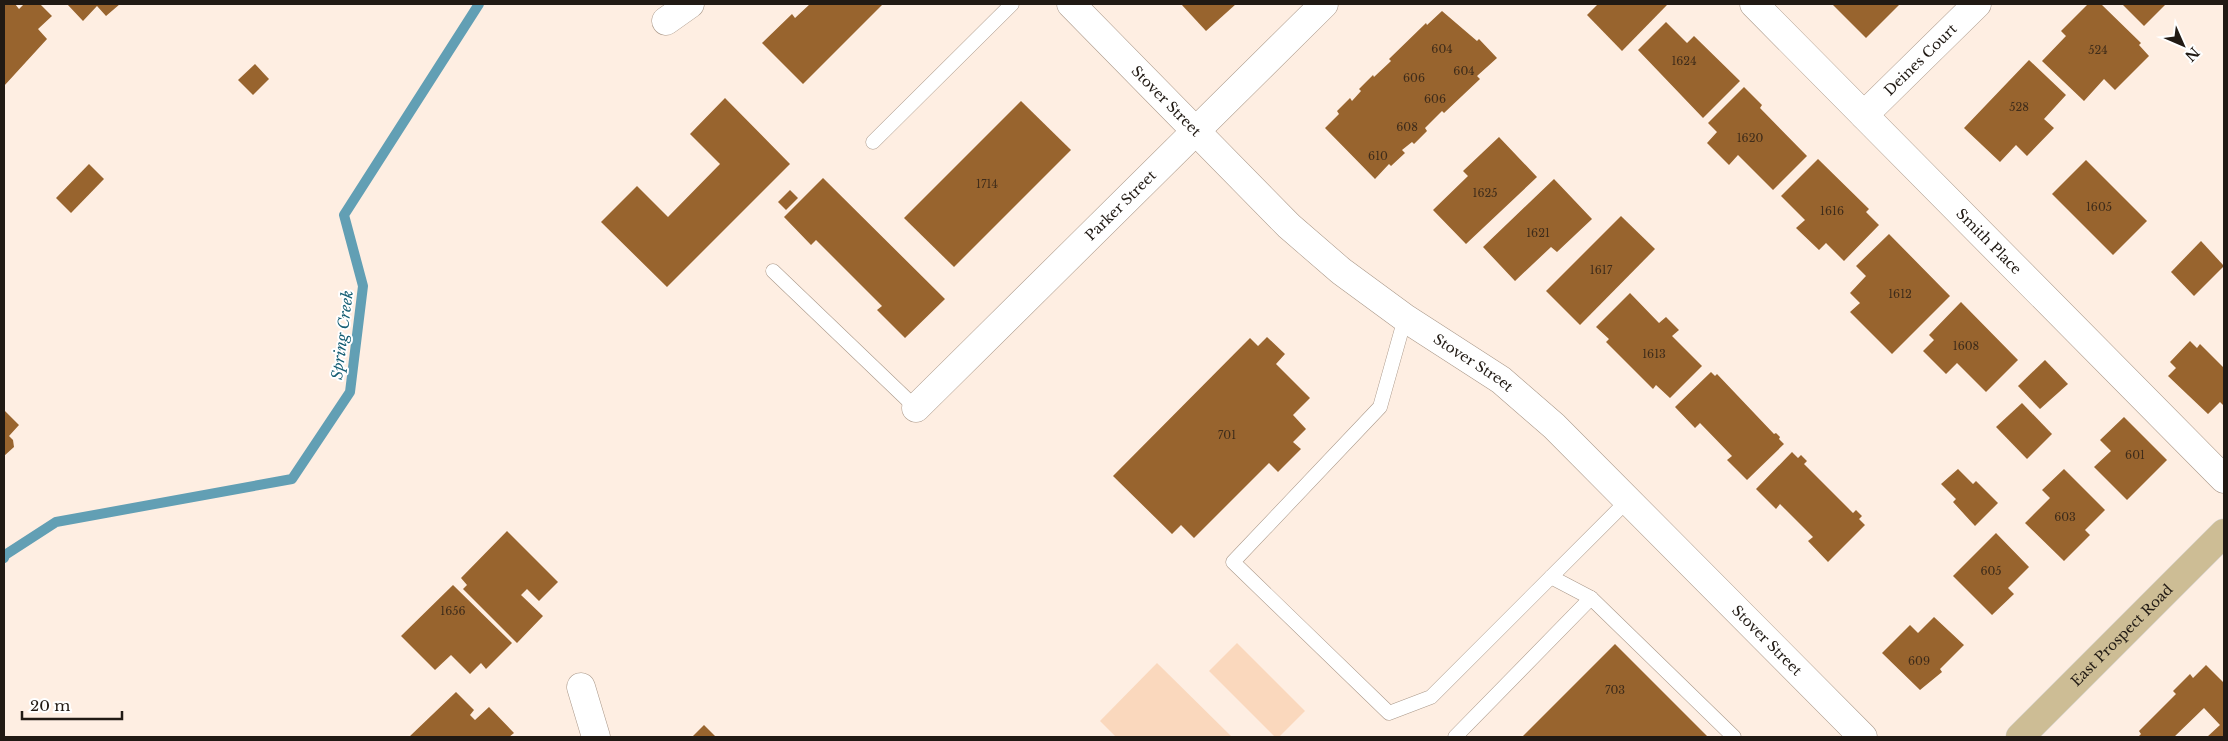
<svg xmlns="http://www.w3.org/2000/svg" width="2228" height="741" viewBox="0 0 2228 741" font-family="'Libre Baskerville',serif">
	<rect width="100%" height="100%" fill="#feeee2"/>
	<g fill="#fad8bd">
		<polygon points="1237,643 1305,711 1279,737 1275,737 1209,671"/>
		<polygon points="1157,663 1232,737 1116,737 1100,721"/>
	</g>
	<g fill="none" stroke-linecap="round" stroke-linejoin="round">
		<polyline stroke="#629fb4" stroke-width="10" points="4,558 5,555 56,522 292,479 350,392 363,286 344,215 479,4"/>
	</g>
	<g fill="#98642e">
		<polygon points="4,4 15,4 19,9 24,4 40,4 52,16 38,29 47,39 4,86"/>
		<polygon points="67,4 120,4 106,16 97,6 83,21"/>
		<polygon points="810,4 883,4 803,84 762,43 792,14 795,18"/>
		<polygon points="1181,4 1236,4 1206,31"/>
		<polygon points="1598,4 1665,4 1667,5 1622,51 1587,15"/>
		<polygon points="1832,4 1900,4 1866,38"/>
		<polygon points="2088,4 2101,4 2141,43 2139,45 2149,56 2115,90 2104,79 2084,101 2042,61 2066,36 2061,31"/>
		<polygon points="2122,4 2166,4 2144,26"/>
		<polygon points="1442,11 1477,41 1479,39 1497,58 1477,76 1480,79 1444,113 1442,111 1425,128 1427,131 1414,144 1412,142 1402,150 1405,153 1391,166 1389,164 1375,179 1325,128 1339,114 1337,111 1350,98 1352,101 1361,91 1359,89 1373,75 1374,77 1391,61 1389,59 1426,23 1427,25"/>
		<polygon points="1666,22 1687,43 1694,36 1740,81 1703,118 1638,50"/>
		<polygon points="2029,60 2066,95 2044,119 2054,128 2027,156 2016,145 2000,162 1964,128"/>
		<polygon points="255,64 269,79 253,95 238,80"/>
		<polygon points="1744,87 1762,105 1760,108 1807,156 1773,190 1738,155 1729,165 1707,143 1717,132 1708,123"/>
		<polygon points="725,98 790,164 667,287 601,222 637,186 668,217 720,164 690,134"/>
		<polygon points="1021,101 1071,150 954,267 904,218"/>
		<polygon points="1499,137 1537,177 1466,244 1433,210 1468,176 1463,171"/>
		<polygon points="1818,159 1869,209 1866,212 1879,225 1844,261 1826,243 1819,250 1796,228 1805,220 1781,196"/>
		<polygon points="2086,160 2147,221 2113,255 2052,194"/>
		<polygon points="89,164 104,179 71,213 56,198"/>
		<polygon points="823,178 945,299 905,338 877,310 882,306 816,240 811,245 784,217"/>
		<polygon points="1554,179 1592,219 1557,252 1551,247 1515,281 1483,247"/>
		<polygon points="790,190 798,198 786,210 778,202"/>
		<polygon points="1621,216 1655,249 1580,325 1546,291"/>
		<polygon points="1889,234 1950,296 1892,354 1850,312 1860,303 1850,293 1866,276 1856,266"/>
		<polygon points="2201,241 2224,266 2194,296 2171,272"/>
		<polygon points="1630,293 1659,323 1666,317 1679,330 1672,336 1702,366 1670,398 1656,385 1653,389 1606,342 1609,339 1596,327"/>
		<polygon points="1961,302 2018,360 1986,392 1957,363 1946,374 1923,351 1934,340 1929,335"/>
		<polygon points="1267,337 1285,354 1276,364 1310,398 1293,415 1306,429 1293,442 1301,449 1278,472 1269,463 1194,538 1181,525 1172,534 1113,476 1250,338 1258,346"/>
		<polygon points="2190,341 2197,348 2200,344 2224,368 2224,406 2220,402 2208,414 2168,376 2176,368 2170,362"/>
		<polygon points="2045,360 2068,384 2040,409 2018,386"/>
		<polygon points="1711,372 1715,376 1717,374 1774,434 1776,433 1780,437 1779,439 1784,444 1747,480 1727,460 1732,456 1700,423 1695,428 1675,407"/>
		<polygon points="2022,403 2052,434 2027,459 1996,427"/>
		<polygon points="4,410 19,425 9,436 13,440 14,447 4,456"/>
		<polygon points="2124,417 2167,460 2127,500 2094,467 2111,451 2100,440"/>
		<polygon points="1792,452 1798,458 1801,455 1807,461 1804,464 1853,513 1856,510 1862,516 1859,519 1865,525 1828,562 1808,541 1813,537 1780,504 1776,509 1756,489"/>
		<polygon points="1958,469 1973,484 1976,481 1998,503 1975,526 1953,502 1956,499 1941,484"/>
		<polygon points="2064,469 2105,510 2085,530 2090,535 2064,561 2025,523 2050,498 2042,490"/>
		<polygon points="507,531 558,582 539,601 527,589 521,595 543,616 517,643 463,589 467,585 461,578"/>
		<polygon points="1996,533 2029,567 2008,588 2014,594 1992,615 1953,576"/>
		<polygon points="453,585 512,643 486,669 481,663 470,674 451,655 435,670 401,636"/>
		<polygon points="1934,617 1964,645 1940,669 1942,672 1920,690 1882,653 1910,625 1918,633"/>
		<polygon points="1615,644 1708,737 1522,737"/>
		<polygon points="2206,665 2224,683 2224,737 2207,737 2220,725 2204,708 2174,737 2138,737 2141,734 2139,731 2176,694 2173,691 2190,674 2193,678"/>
		<polygon points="456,692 474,710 470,715 475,720 489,707 514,733 509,737 409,737"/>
		<polygon points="704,725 716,737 692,737"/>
	</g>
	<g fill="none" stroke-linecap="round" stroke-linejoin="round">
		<g stroke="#aa9889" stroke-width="15">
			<g id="lane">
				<polyline points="873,142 1012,4"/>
				<polyline points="773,271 916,408"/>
				<polyline points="1405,318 1380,407 1233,562 1389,713 1431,697 1628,500"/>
				<polyline points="1551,577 1591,598"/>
				<polyline points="1455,737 1591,598 1734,737"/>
			</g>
		</g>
		<g stroke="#aa9889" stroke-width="29">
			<g id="street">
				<path id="s1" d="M1071 4 1289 226 1341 271 1405 318 1501 380 1554 426 1863 737"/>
				<path id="s2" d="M1754 4 2224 479"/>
				<polyline points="666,21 690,4"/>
				<path id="s3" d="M1864 115 1977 4"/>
				<path id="s4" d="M916 408 1324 4"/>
				<polyline points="581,687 596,737"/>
			</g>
		</g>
		<g stroke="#d7d6d5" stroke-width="29">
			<g id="primary">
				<path id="s5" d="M2020 737 2224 533"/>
			</g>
		</g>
		<use href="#lane" stroke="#fff" stroke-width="14"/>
		<use href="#street" stroke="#fff" stroke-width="28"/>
		<use href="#primary" stroke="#cdbd95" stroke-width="28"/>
	</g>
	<g text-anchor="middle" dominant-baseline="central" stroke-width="4" stroke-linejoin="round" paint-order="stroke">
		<g font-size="11" fill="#3f2c1a">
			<text x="1442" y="49">604</text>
			<text x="2098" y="50">524</text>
			<text x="1684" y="61">1624</text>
			<text x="1464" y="71">604</text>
			<text x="1414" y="78">606</text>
			<text x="1435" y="99">606</text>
			<text x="2019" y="107">528</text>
			<text x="1407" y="127">608</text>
			<text x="1750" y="138">1620</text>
			<text x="1378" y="156">610</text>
			<text x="987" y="184">1714</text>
			<text x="1485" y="193">1625</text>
			<text x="2099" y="207">1605</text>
			<text x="1832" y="211">1616</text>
			<text x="1538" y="233">1621</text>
			<text x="1601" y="270">1617</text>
			<text x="1900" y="294">1612</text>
			<text x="1966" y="346">1608</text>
			<text x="1654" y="354">1613</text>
			<text x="1227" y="435">701</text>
			<text x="2135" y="455">601</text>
			<text x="2065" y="517">603</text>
			<text x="1991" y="571">605</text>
			<text x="453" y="611">1656</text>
			<text x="1919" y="661">609</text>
			<text x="1615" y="690">703</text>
		</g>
		<g font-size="14" fill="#211a14" stroke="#fff">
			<text stroke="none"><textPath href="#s3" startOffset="79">Deines Court</textPath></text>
			<text stroke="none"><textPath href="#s1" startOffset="136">Stover Street</textPath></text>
			<text stroke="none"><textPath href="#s4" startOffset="288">Parker Street</textPath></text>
			<text stroke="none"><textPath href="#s2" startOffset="334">Smith Place</textPath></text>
			<text stroke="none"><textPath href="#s1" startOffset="541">Stover Street</textPath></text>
			<text stroke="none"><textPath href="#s5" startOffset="144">East Prospect Road</textPath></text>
			<text stroke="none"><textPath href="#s1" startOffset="946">Stover Street</textPath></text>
		</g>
		<g font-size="15" font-style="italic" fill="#145d73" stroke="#fff">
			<text transform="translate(342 335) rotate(-83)">Spring Creek</text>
		</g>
	</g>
	<rect width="2228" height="741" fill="none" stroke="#211a14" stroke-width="10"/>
	<g transform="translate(2183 45) rotate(135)" stroke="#ffffff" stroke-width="4" paint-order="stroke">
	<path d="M0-4L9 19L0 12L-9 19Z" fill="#211a14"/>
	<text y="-8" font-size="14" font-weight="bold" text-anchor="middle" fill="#211a14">N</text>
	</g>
	<path d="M22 711v8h100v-8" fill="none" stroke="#211a14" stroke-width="2.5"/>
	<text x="30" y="711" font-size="15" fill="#211a14" stroke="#ffffff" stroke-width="4" paint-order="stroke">20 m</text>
</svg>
